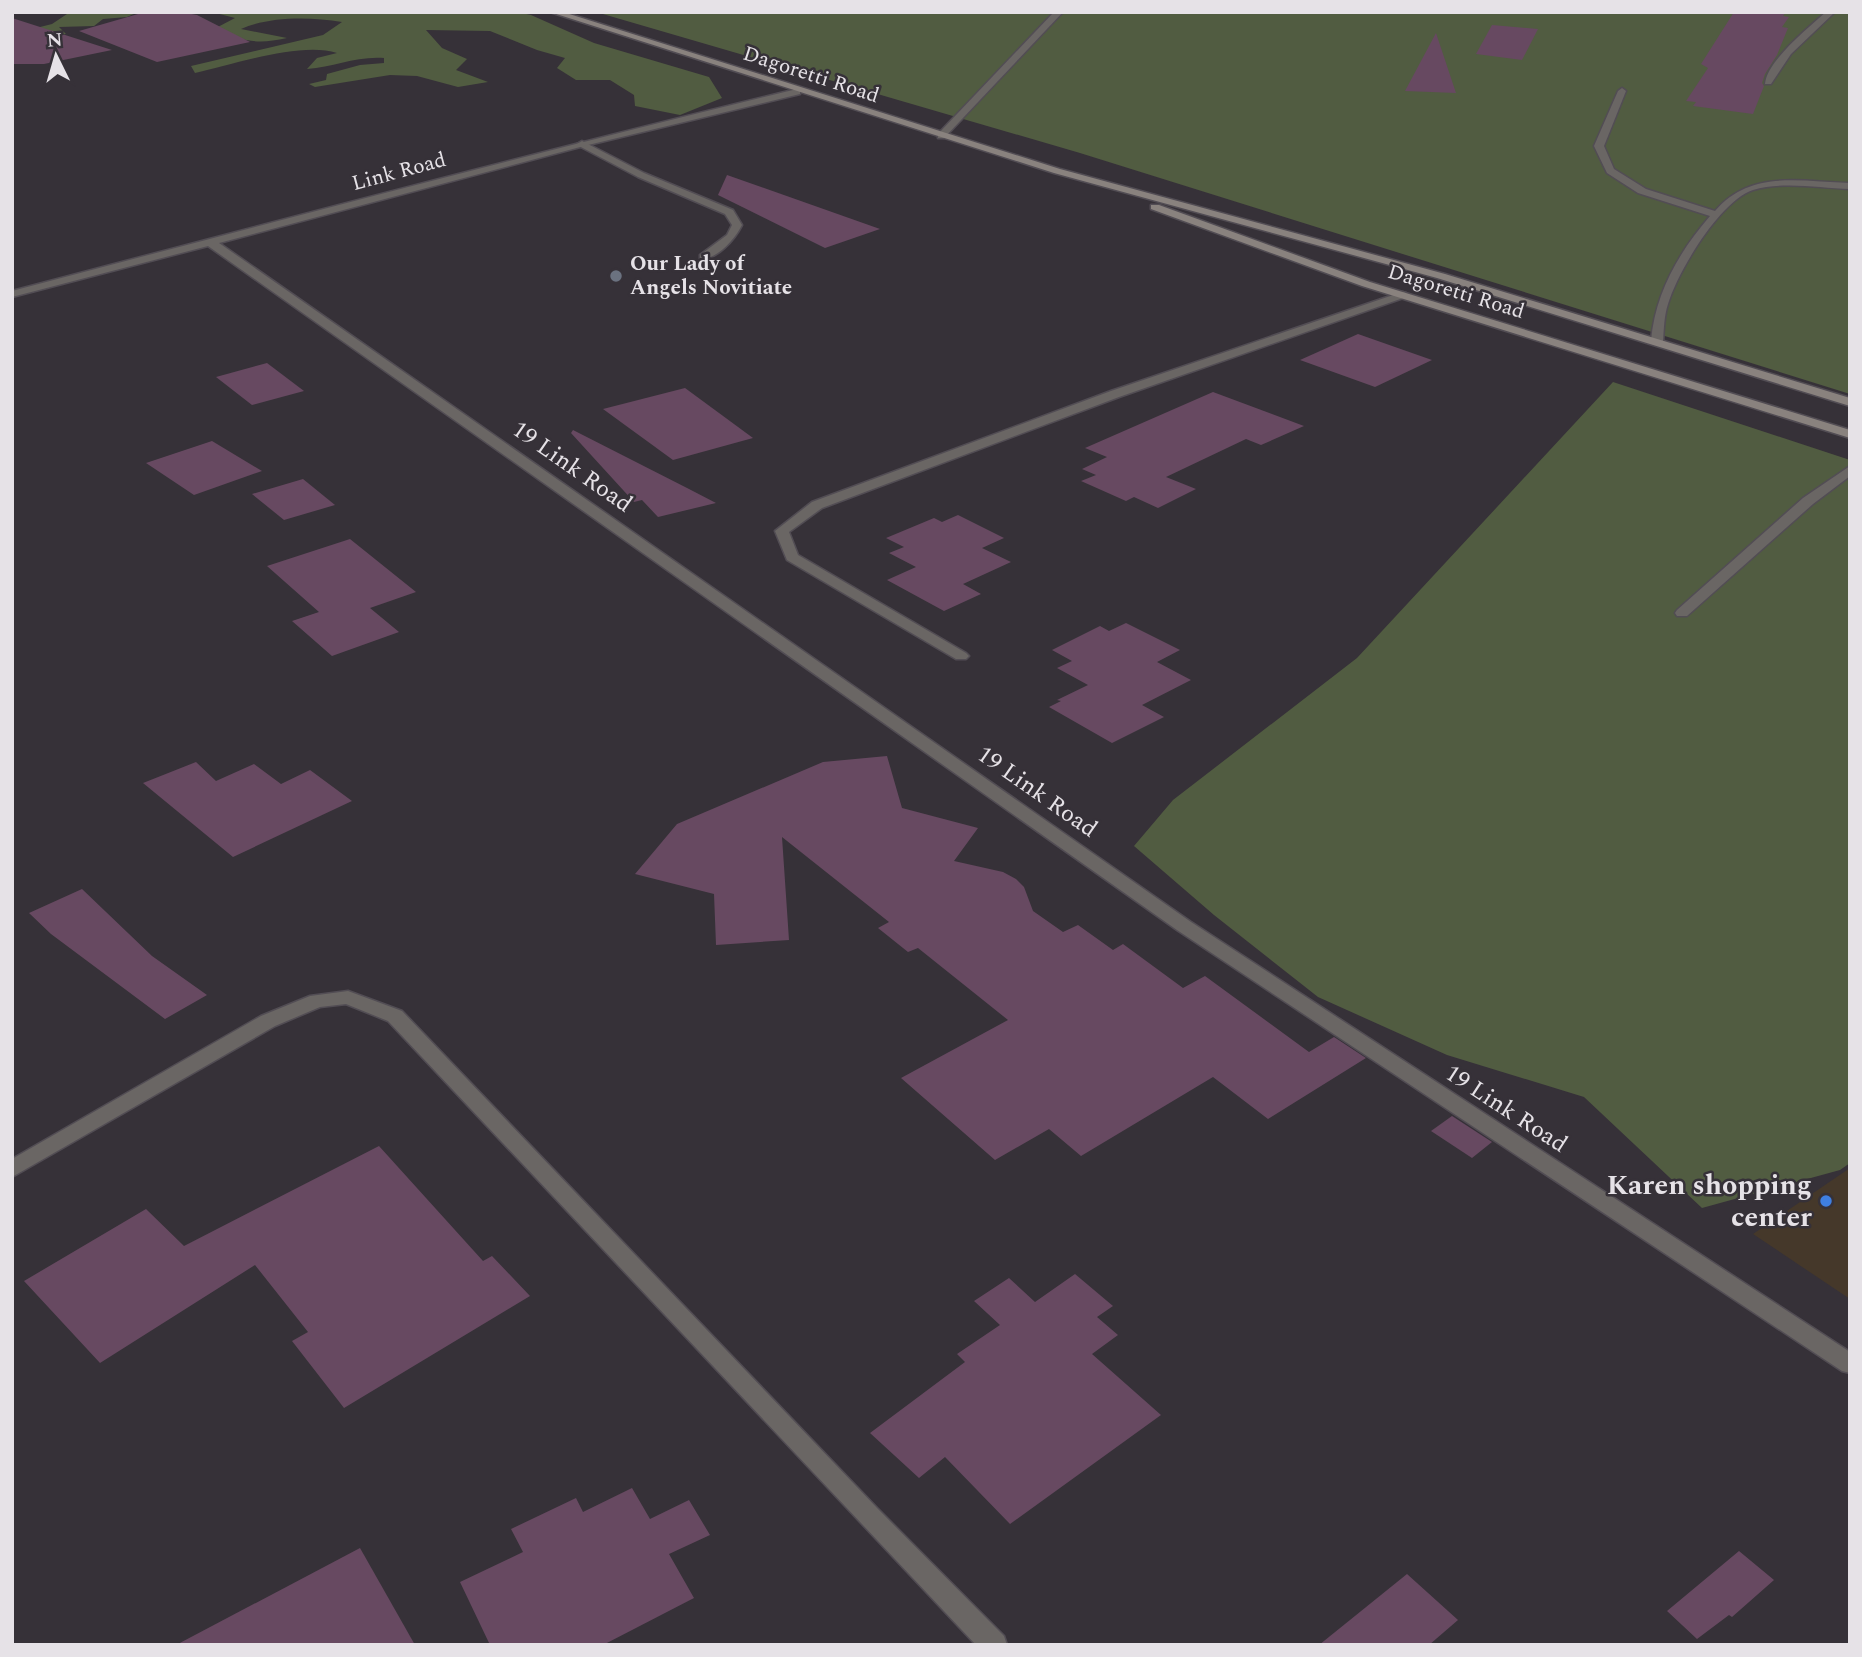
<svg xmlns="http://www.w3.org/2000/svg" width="1862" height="1657" viewBox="0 0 1862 1657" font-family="Spectral,serif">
	<rect width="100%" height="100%" fill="#363138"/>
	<polygon fill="#45382a" points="1850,1168 1850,1299 1753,1234"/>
	<g fill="#515c41">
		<polygon points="70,12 138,12 127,17 103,19 94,26 59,27 66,34 44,37 12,34 52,24"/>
		<path d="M212 12H517L531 15 594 43 709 77 722 98 680 115 635 106 634 95 610 80H576L557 68 565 58 537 50 490 31 426 30 442 48 467 59 456 70 488 82 458 87 417 76 390 75 315 87 309 84 326 80 327 74 360 65 384 63V58C356 56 334 67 307 69L317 58 337 53C301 41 232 65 195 73L191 66 323 35 342 22C310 17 271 16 241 29L287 38C256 45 243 41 214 29L235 18Z"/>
		<polygon points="596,12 1850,12 1850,394 1080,153"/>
		<polygon points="1613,382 1850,460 1850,1163 1840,1170 1702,1208 1584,1097 1447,1055 1318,997 1214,915 1134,846 1173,800 1357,658"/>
	</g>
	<g fill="#674961">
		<polygon points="145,12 181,12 197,15 250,42 157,62 79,31"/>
		<polygon points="1734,12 1786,12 1783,16 1789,17 1782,27 1788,28 1777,55 1765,74 1762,83 1764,86 1753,114 1693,106 1696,102 1686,101 1708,68 1701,64"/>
		<polygon points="12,18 112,50 44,64 12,64"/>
		<polygon points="1492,25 1538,29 1522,60 1476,54"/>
		<polygon points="1436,33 1456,93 1405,91"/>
		<polygon points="727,175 880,229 825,248 718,195"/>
		<polygon points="1358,334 1432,360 1375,387 1300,360"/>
		<polygon points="267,363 304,391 252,405 216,377"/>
		<polygon points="685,388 753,438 673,460 603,409"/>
		<polygon points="1213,392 1304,426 1261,445 1246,439 1166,477 1196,489 1158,508 1134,497 1126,501 1081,481 1096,475 1082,469 1107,457 1085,448"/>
		<polygon points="573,430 689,489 716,503 658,517 642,500 634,502 571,433"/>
		<polygon points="212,441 262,471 194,495 146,463"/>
		<polygon points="303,479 335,505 284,520 252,494"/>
		<polygon points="958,515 1004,538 982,548 1011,562 963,584 981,594 944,611 887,580 916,567 889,553 904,547 886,538 934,518 942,522"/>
		<polygon points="350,539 416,592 370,608 399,632 332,656 292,621 319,612 267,566"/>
		<polygon points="1126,623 1180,650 1157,662 1191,680 1142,705 1164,717 1112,743 1049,707 1061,701 1057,700 1088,685 1057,668 1072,661 1052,650 1100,626 1109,631"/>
		<polygon points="887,756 902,808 978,828 954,861 1003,872 1016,879 1024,887 1033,911 1063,932 1078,925 1113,950 1123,944 1183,988 1205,976 1309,1052 1334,1037 1366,1058 1268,1119 1213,1077 1081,1156 1049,1129 995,1160 901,1078 1008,1020 918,948 908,952 878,928 889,922 782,837 789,940 716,945 714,894 635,874 677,824 823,762"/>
		<polygon points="196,762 216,781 254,764 281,784 310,770 352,801 233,857 143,783"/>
		<polygon points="82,889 152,956 207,995 165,1019 51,934 29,913"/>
		<polygon points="1452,1116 1492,1142 1472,1158 1431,1131"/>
		<polygon points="379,1146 483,1261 492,1256 530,1296 344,1408 292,1341 308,1332 255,1265 100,1363 24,1281 146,1209 184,1246"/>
		<polygon points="1075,1274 1113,1306 1097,1317 1118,1335 1092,1354 1161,1415 1010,1524 945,1457 919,1478 870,1433 965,1362 957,1354 1000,1325 974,1301 1009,1278 1035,1302"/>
		<polygon points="632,1488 650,1519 689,1500 710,1535 669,1554 694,1598 603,1645 490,1645 460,1582 523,1552 511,1529 576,1498 583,1512"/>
		<polygon points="360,1548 415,1645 176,1645"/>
		<polygon points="1739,1551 1774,1580 1732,1617 1729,1615 1697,1639 1667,1611"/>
		<polygon points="1407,1574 1458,1620 1429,1645 1319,1645"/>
	</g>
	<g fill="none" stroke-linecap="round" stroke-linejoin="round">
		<g stroke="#524d54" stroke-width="3">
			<g id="service">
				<path d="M1622 88 1626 91 1604 146 1614 169 1646 189 1715 211C1751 169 1800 182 1850 183V189C1819 188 1783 181 1753 190 1720 201 1678 271 1668 304 1664 316 1664 329 1663 341L1657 345 1651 341C1655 293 1679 252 1710 216L1638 193 1607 173 1594 146 1618 91Z"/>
				<path d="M582 141 644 173 733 210 742 225C735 239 717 260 700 259V255L727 235 732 225 725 214 638 177 579 146 577 144Z"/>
			</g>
		</g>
		<g stroke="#524d54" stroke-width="3">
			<g id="minor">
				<polygon points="1054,12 1063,12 944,138 938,138 938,134"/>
				<path d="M1826 12H1835L1791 54 1771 84H1765C1767 61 1808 28 1826 12Z"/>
				<path d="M797 89 800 90V94L584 146 219 243 1191 922 1850 1352V1373L1842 1371 1177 930 208 246 12 297V291C273 222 534 153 797 89Z"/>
				<polygon points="1402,292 1406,293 1406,297 1119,397 822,508 789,532 798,555 966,653 969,656 966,659 956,659 787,560 775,531 812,502 1111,391"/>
				<polygon points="1850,466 1850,476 1813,504 1687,616 1677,616 1675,613 1677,610 1803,498"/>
				<polygon points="348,991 402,1011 878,1509 1004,1636 1007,1645 976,1645 388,1021 346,1004 320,1007 275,1026 12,1177 12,1159 261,1016 310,996"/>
			</g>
		</g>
		<g stroke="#524d54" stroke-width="3">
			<g id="secondary">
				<polygon points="550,12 563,12 1060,169 1445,274 1850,398 1850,406 1437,278 1054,173"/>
				<polygon points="1151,205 1159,205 1370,282 1850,430 1850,438 1362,286 1151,209"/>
			</g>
		</g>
		<use href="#service" fill="#6a6664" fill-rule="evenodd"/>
		<use href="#minor" fill="#6a6664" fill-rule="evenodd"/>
		<use href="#secondary" fill="#89827e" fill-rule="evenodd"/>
	</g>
	<circle fill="#6b7280" stroke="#363138" stroke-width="2.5" cx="616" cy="276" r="7"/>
	<circle fill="#3f7fe0" stroke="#363138" stroke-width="2.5" cx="1826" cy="1201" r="7"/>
	<g text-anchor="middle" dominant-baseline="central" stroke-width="5" stroke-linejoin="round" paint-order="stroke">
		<g font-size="21" fill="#e6e2e7" stroke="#363138">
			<text transform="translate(811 75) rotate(18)">Dagoretti Road</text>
			<text transform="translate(399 172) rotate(-15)">Link Road</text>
			<text transform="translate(1456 292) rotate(17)">Dagoretti Road</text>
		</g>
		<g font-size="21" font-weight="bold" fill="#e6e2e7" stroke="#363138" text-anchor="start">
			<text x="630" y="264">Our Lady of<tspan x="630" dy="24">Angels Novitiate</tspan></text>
		</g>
		<g font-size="24" fill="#e6e2e7" stroke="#363138">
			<text transform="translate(572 467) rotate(35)">19 Link Road</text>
			<text transform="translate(1037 792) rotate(35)">19 Link Road</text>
			<text transform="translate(1506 1109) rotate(33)">19 Link Road</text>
		</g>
		<g font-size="28" font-weight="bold" fill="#e6e2e7" stroke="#363138" text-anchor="end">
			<text x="1812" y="1185">Karen shopping<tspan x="1812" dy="32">center</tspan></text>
		</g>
	</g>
	<rect width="1862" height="1657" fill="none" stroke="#e6e2e7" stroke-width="28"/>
	<g transform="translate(56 56) rotate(355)" stroke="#363138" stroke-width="5" paint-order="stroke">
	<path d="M0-5L12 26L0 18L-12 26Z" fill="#e6e2e7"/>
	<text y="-10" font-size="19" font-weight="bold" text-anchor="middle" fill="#e6e2e7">N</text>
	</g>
</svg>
